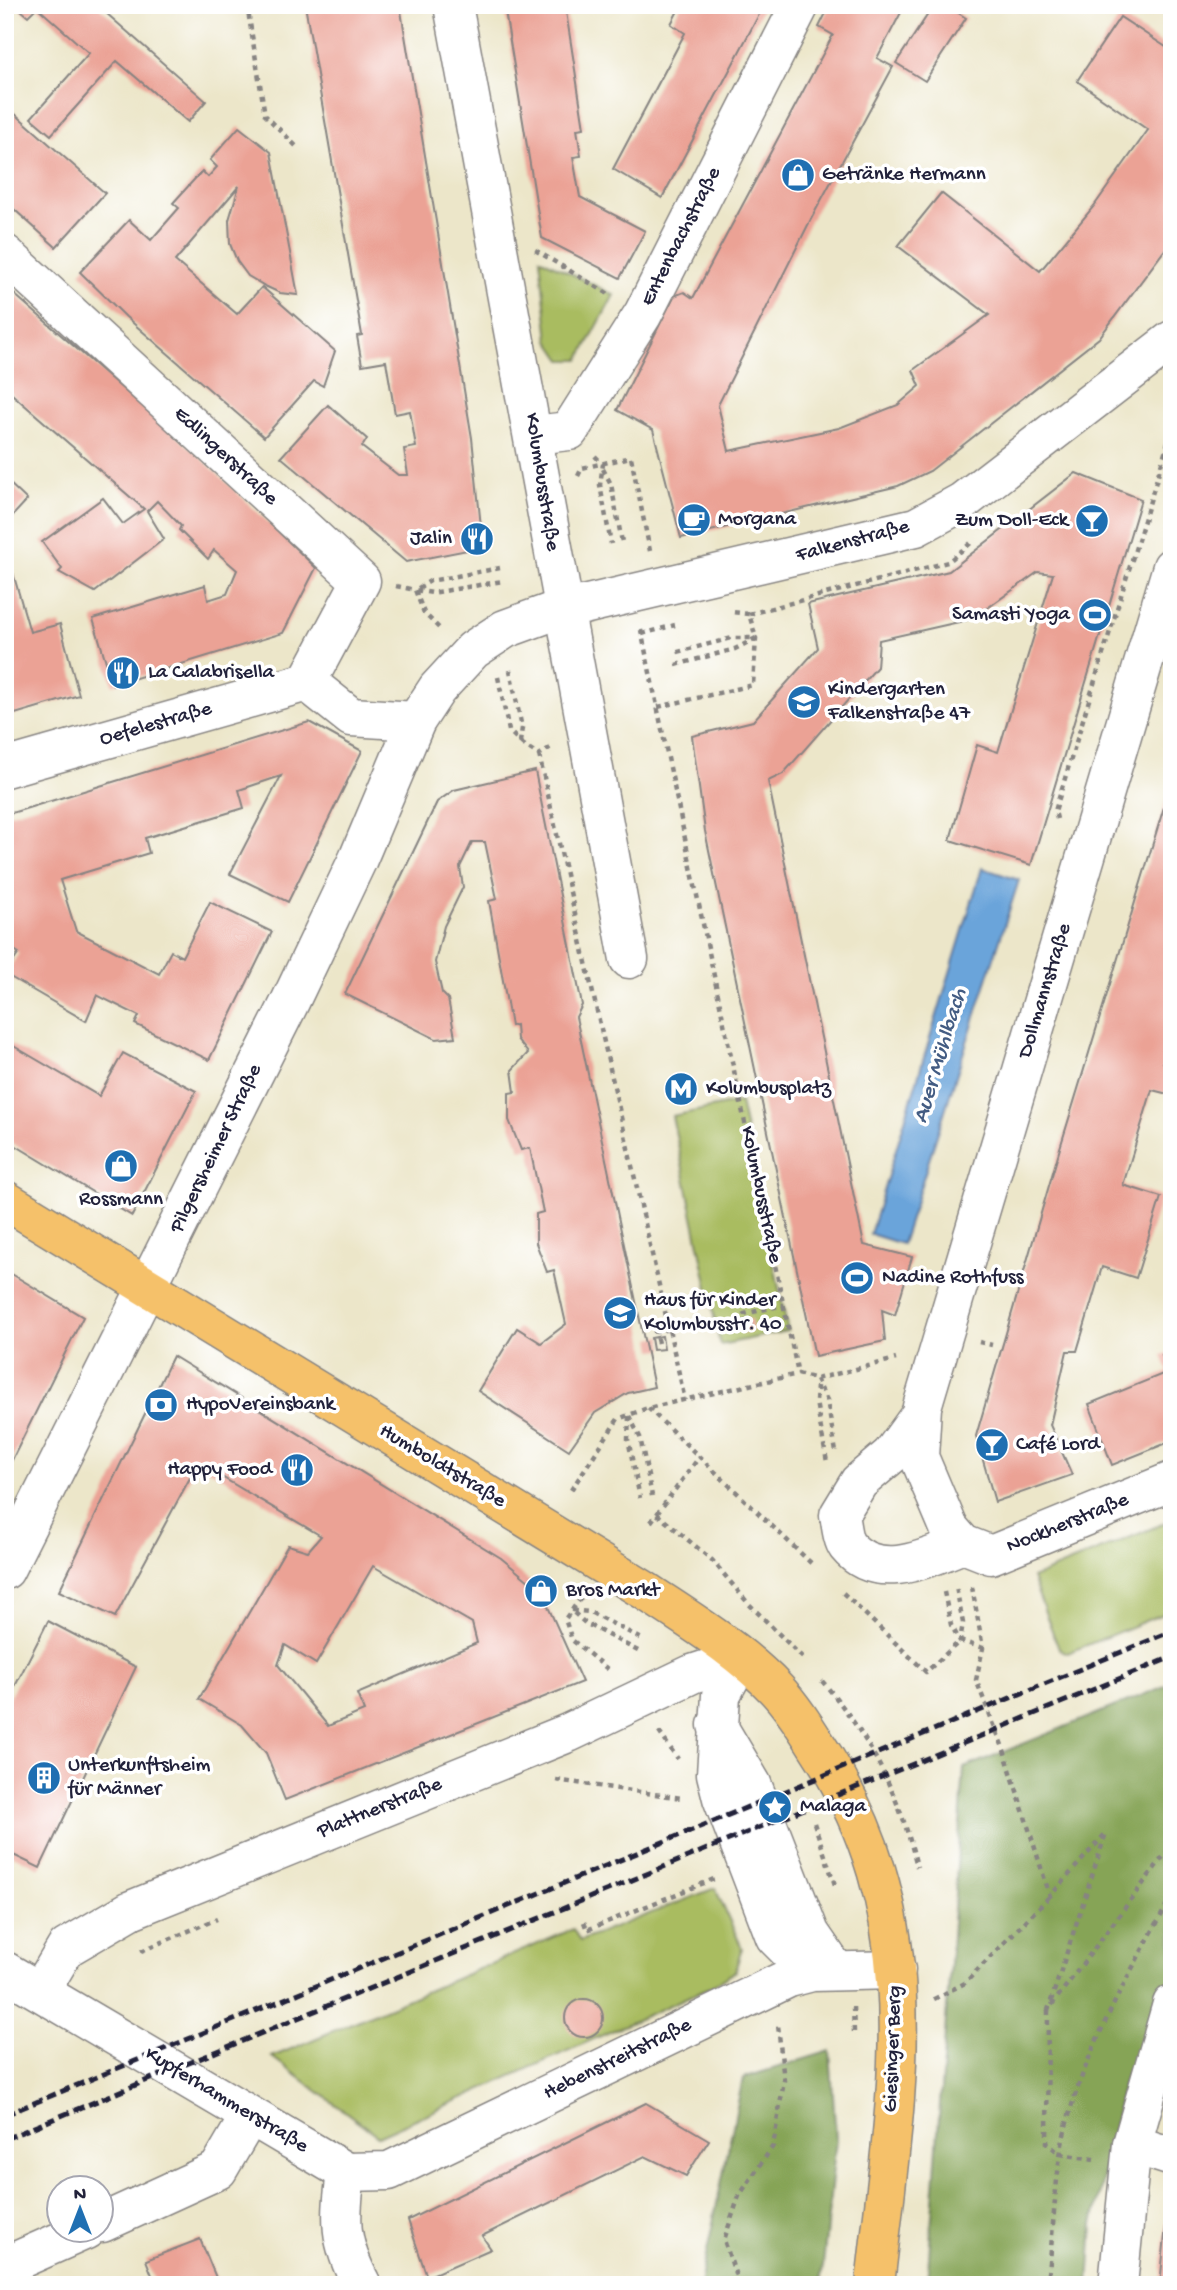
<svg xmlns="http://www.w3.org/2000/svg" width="1177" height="2290" viewBox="0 0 1177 2290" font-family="'Gochi Hand',sans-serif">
	<rect width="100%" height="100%" fill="#fff"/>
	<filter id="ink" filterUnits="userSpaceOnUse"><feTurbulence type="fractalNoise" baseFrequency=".0143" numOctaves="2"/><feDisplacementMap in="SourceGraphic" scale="14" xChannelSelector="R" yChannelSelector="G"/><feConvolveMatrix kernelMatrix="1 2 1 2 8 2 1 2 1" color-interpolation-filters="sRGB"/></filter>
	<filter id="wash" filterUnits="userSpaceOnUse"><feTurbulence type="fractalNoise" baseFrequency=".00686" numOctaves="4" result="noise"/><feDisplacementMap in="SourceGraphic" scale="28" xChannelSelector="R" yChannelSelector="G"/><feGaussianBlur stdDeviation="1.57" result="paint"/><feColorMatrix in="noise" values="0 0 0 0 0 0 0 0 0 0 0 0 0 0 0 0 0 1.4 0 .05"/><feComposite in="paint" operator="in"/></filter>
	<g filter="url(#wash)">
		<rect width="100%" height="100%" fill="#ece6c9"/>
		<g fill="#a9bc60" stroke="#666f4e" stroke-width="2">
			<polygon points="540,258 614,295 579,360 562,360 549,341"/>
			<polygon points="740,1102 788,1331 720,1345 672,1116"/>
			<polygon points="1172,1520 1172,1610 1068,1653 1059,1649 1032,1578"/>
			<polygon points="715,1888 742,1948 735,1971 712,1986 378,2136 272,2057 573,1929 580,1941"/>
		</g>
		<g fill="#86a456" stroke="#546348" stroke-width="2">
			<polygon points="1172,1683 1172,1976 1123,2083 1093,2224 1089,2285 927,2285 964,1768"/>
			<polygon points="830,2051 836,2139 821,2285 700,2285 743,2078"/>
		</g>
		<polygon fill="#6ba4da" stroke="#46638a" stroke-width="2" points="982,868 1019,880 902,1244 870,1234"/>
		<g id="blocks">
			<g fill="#eba295" fill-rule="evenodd">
				<polygon points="15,5 97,5 206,101 188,122 117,61 51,135 31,118 89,53 37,7 28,16"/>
				<polygon points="305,5 400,5 472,438 483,547 406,562 281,457 328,405 367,439 362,447 398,475 408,475 404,449 416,447 410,411 395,414 386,361 362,365 357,336 362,335"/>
				<polygon points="504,5 565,5 584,128 577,129 581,156 573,157 580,197 645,231 620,278 542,238"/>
				<polygon points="681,5 763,7 662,198 613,169 685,33 671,24"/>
				<polygon points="830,5 905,5 877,58 893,67 810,221 718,405 729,451 839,428 898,405 920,386 913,370 989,315 898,246 941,193 1040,271 1094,206 1148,130 1077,81 1120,17 1172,51 1172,240 1099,338 930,471 898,486 681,538 653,430 617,410 674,296 684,292 693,298 833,35 819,27"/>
				<polygon points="934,5 946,5 966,18 925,81 896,63"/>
				<polygon points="5,105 105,193 56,247 5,201"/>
				<polygon points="239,127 271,152 298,295 280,293 265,286 248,276 237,261 230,244 229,220 239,186 175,261 237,314 262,287 335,351 323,386 314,381 264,437 126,317 80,272 129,220 151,240 179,208 173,203 202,171 208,177 217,167 210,160"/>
				<polygon points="5,286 197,454 316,568 283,633 113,685 93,619 205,585 208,600 227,594 237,570 214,550 208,559 179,530 181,526 157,501 147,511 164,539 95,592 59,572 62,569 42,542 103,498 123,524 144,509 5,388"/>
				<polygon points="1076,473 1141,499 1031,865 950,840 977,745 998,752 1053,574 1038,572 972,619 879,640 877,667 783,774 768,781 864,1245 912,1257 895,1315 882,1310 885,1341 815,1356 705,831 692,736 753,721 818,648 808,604 949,571"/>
				<polygon points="5,479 27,500 5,524"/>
				<polygon points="13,573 30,632 60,624 79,695 5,717 5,576"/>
				<polygon points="309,722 362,751 288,902 230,874 281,776 239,790 244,808 145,838 149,853 60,880 76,931 159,974 171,951 182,957 210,902 272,932 209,1060 135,1024 139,1016 97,995 86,1021 5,974 19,953 5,944 5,815"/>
				<polygon points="535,771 582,1005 576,1017 654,1387 628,1393 595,1413 569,1450 478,1391 517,1328 541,1343 566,1324 554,1270 547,1272 536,1243 536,1214 543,1212 530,1148 521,1150 509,1120 509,1093 515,1092 512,1070 528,1053 517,1039 516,1025 511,1026 489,901 497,899 485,842 472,842 460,867 463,887 444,926 435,962 442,993 448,999 455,1037 436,1039 345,994 437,802 454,790"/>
				<polygon points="1171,784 1172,1035 1163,1062 1172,1066 1172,1095 1152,1090 1123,1185 1161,1197 1136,1278 1102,1267 1077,1351 1067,1351 1050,1425 1072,1475 995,1502 976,1436 1060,1148"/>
				<polygon points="5,1041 99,1096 123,1053 196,1091 132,1216 5,1139"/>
				<polygon points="5,1270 83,1317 5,1474"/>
				<polygon points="751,1319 753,1331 741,1333 739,1321"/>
				<polygon points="662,1336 664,1349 653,1350 651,1338"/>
				<polygon points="1172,1352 1172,1441 1112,1465 1089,1404 1168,1372 1162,1355"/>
				<path d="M173 1356 501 1558 541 1591 582 1682 285 1800 266 1753 242 1725 199 1699 288 1545 308 1551 321 1536 198 1463 115 1617 59 1591ZM373 1566 472 1623 477 1643 357 1694 364 1711 328 1726 278 1665 285 1645 316 1664Z"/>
				<polygon points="48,1621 136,1667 40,1868 5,1851 5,1706"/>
				<circle cx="584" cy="2018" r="19"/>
				<polygon points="646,2103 709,2140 686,2176 645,2156 482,2236 491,2249 427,2277 408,2220"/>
				<polygon points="1170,2186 1172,2285 1160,2285"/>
				<polygon points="200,2239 219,2285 156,2285 146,2260"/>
			</g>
		</g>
	</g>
	<g filter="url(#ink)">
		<use href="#blocks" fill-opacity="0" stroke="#878482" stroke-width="2"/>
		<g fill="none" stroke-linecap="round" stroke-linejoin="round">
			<g stroke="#878482" stroke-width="41">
				<g id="minor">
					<polyline points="453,5 629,959"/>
					<polyline points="5,254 361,581 307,682"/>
					<polyline points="534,435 569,431 643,314 800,5"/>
					<polyline points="1172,567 922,1407 919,1457 949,1528 963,1544 991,1555 1172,1481"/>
					<polyline points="307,682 351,717 416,721"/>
					<polyline points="5,768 307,682"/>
					<path d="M920 1415 891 1455 859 1482 839 1515C841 1524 842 1539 847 1546 877 1583 928 1558 963 1544"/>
					<polyline points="5,1570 289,1004 358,859 416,721 437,689 473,650 505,629 549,613 916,527 962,502 1172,340"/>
					<polyline points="741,1658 721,1695 716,1774 722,1798 775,1937 798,1960 834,1970"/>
					<polyline points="717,1725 752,1784 810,1933 836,1971"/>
					<polyline points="5,1971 346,2172"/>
					<polyline points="41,1990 66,1948 131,1910 568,1733 692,1674 741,1658"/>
					<polyline points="1132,2144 1172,2157"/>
					<polyline points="346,2172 389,2171 789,1978 812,1972 896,1970"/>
					<path d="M346 2172C340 2219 338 2241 362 2285"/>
					<polyline points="102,2223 218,2170 249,2117"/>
					<polyline points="5,2266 86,2230"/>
					<polyline points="1118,2285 1132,2144 1172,2004"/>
				</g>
			</g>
			<g stroke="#878482" stroke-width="41">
				<path id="major" d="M5 1200 644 1590C689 1620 739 1650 776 1689 795 1709 810 1735 825 1758 932 1930 895 2096 875 2285"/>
			</g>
			<g stroke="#878482" stroke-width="4.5" stroke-dasharray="5 5" stroke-linecap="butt">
				<polyline points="247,5 265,115 298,148"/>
				<polyline points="535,250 612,296"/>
				<polyline points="595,456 603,464 600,485 611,544"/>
				<polyline points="603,469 611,484 622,542"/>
				<polyline points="578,476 582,468 631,457 650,551"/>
				<polyline points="500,568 430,581 415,590 432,593 503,581"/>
				<polyline points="396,586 415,590 424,613 441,630"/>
				<polyline points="749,614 948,562 972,542"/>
				<polyline points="641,630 798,1374"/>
				<polyline points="642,634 675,625"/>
				<polyline points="676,665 735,649 756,638 749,614 732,612"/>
				<polyline points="498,677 509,731 520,742 522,728 510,670"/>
				<polyline points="658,707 753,685 756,638 732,638 674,653"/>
				<polyline points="521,743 539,755 551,747"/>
				<polyline points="539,755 685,1400"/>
				<polyline points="1057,819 1055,811 1172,429"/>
				<polyline points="746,1325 744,1314 784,1305"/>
				<polyline points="979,1342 992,1345"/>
				<polyline points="658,1343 655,1332 669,1329"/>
				<polyline points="816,1379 827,1400 836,1452"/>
				<polyline points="817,1386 816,1402 827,1462"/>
				<polyline points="648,1408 811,1563"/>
				<polyline points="629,1416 640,1437 652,1496"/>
				<polyline points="629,1416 628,1439 640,1498"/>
				<polyline points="571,1490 618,1419 648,1408 798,1374 816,1379 896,1359"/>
				<polyline points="657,1514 712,1560 748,1603 803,1658"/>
				<polyline points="651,1522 700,1456"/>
				<polyline points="972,1587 983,1648 976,1680 1004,1750 1050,1896 1106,1833 1048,2010 1172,1845"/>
				<polyline points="944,1592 951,1625 960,1641 963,1623 956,1587"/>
				<polyline points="843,1593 926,1672 960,1641 983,1648"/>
				<polyline points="581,1598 565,1619 572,1640 610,1671"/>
				<polyline points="638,1651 585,1623 571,1610 590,1612 644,1640"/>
				<path d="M822 1681C869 1735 901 1798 917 1867"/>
				<polyline points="659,1732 678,1759"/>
				<polyline points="556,1780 682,1798"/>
				<polyline points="814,1823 835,1885"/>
				<polyline points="584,1922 587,1930 714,1879"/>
				<polyline points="141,1951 217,1919"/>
				<polyline points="934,1999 965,1983 1050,1896"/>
				<polyline points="853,2007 854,2032"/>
				<polyline points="1048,2010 1047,2143 1060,2154 1094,2159"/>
				<polyline points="739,2285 724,2240 739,2196 773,2146 784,2081 778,2025"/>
				<path d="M1048 2285C1052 2242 1054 2199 1060 2156 1074 2067 1129 1974 1172 1896"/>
			</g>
			<use href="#minor" stroke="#fff" stroke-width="38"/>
			<use href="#major" stroke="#f5c16b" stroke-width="38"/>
			<g stroke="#22223b" stroke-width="5" stroke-dasharray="10 5" stroke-linecap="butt">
				<polyline points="5,2115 1172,1631"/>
				<polyline points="5,2139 1172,1657"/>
			</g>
		</g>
	</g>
	<defs>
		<g id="shop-disc" transform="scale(1.75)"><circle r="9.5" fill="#1f6fb2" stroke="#fff"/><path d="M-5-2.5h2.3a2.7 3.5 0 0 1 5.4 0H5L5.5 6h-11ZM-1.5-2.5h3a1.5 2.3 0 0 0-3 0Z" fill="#fff"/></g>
		<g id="cafe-disc" transform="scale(1.75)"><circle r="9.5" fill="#1f6fb2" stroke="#fff"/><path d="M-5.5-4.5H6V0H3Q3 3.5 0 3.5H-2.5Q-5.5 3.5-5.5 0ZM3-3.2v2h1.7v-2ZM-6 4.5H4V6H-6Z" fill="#fff"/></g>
		<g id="bar-disc" transform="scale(1.75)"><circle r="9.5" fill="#1f6fb2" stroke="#fff"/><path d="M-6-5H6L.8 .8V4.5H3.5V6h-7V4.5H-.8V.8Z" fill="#fff"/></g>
		<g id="restaurant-disc" transform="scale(1.75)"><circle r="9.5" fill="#1f6fb2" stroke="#fff"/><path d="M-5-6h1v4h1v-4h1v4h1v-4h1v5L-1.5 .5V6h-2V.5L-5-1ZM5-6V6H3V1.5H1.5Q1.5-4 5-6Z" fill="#fff"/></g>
		<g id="stadium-disc" transform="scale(1.75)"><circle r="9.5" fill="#1f6fb2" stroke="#fff"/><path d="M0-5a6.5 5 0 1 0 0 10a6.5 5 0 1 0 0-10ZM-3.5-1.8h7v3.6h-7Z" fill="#fff"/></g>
		<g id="school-disc" transform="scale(1.75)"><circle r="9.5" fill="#1f6fb2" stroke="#fff"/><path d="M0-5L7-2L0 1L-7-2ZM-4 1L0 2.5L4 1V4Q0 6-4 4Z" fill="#fff"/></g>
		<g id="metro-disc" transform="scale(1.75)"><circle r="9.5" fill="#1f6fb2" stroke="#fff"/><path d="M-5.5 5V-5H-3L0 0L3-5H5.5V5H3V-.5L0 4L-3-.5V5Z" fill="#fff"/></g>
		<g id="bank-disc" transform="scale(1.75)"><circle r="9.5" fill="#1f6fb2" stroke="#fff"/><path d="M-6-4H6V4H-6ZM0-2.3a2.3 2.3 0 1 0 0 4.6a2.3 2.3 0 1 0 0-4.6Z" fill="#fff"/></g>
		<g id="building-disc" transform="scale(1.75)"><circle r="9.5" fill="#1f6fb2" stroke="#fff"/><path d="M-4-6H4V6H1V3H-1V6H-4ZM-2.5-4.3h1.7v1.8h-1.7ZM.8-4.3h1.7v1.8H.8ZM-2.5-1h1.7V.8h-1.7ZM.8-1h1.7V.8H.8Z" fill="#fff"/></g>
		<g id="sight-disc" transform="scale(1.75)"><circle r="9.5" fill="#1f6fb2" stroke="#fff"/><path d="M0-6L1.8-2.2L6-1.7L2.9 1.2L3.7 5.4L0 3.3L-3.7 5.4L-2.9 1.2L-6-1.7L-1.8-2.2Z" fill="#fff"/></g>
	</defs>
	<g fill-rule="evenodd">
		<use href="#shop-disc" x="798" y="175"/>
		<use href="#cafe-disc" x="694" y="520"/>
		<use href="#bar-disc" x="1092" y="521"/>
		<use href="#restaurant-disc" x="477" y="539"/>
		<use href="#stadium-disc" x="1095" y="615"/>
		<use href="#restaurant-disc" x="123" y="673"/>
		<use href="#school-disc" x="804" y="702"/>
		<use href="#metro-disc" x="681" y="1089"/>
		<use href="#shop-disc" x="121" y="1166"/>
		<use href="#stadium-disc" x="857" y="1278"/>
		<use href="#school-disc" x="620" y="1313"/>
		<use href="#bank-disc" x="161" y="1405"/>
		<use href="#bar-disc" x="992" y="1445"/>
		<use href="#restaurant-disc" x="297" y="1470"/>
		<use href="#shop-disc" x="541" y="1591"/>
		<use href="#building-disc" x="44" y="1778"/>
		<use href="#sight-disc" x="775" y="1807"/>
	</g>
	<g text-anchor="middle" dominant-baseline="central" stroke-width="7" stroke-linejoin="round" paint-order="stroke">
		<g font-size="21" fill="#22223b" stroke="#fff" text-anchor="start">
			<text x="822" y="175">Getränke Hermann</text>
			<text x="718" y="520">Morgana</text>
			<text x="1068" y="521" text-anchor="end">Zum Doll-Eck</text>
			<text x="452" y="539" text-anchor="end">Jalin</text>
			<text x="1070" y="615" text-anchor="end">Samasti Yoga</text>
			<text x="148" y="673">La Calabrisella</text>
			<text x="828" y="690">Kindergarten<tspan x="828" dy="24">Falkenstraße 47</tspan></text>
			<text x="706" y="1089">Kolumbusplatz</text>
			<text x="121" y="1200" text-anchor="middle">Rossmann</text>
			<text x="882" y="1278">Nadine Rothfuss</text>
			<text x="644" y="1301">Haus für Kinder<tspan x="644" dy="24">Kolumbusstr. 40</tspan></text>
			<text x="186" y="1405">HypoVereinsbank</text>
			<text x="1016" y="1445">Café Lord</text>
			<text x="272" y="1470" text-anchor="end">Happy Food</text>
			<text x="566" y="1591">Bros Markt</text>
			<text x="68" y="1766">Unterkunftsheim<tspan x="68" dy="24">für Männer</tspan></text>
			<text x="800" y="1807">Malaga</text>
		</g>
		<g font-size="21" fill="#22223b" stroke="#fff">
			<text transform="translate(682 237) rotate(-63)">Entenbachstraße</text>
			<text transform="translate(225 457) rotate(43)">Edlingerstraße</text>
			<text transform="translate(541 482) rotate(81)">Kolumbusstraße</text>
			<text transform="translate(853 542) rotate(-15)">Falkenstraße</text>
			<text transform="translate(156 725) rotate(-16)">Oefelestraße</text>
			<text transform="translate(1046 991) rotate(-73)">Dollmannstraße</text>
			<text transform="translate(217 1149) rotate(-64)">Pilgersheimer Straße</text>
			<text transform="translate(760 1195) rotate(78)">Kolumbusstraße</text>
			<text transform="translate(442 1467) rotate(31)">Humboldtstraße</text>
			<text transform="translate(1068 1524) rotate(-22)">Nockherstraße</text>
			<text transform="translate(380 1809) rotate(-22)">Plattnerstraße</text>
			<text transform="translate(894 2049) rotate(-88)">Giesinger Berg</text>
			<text transform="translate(618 2060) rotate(-26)">Hebenstreitstraße</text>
			<text transform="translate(226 2101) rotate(31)">Kupferhammerstraße</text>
		</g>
		<g font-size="23" font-style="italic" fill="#435c83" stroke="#fff">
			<text transform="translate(941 1056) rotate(-73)">Auer Mühlbach</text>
		</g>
	</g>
	<rect width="1177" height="2290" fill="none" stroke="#fff" stroke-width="28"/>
	<g transform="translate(80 2209)"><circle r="33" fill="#ffffff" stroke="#a7a7b1" stroke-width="2"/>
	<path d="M0-5L12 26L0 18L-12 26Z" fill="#1f6fb2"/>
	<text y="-10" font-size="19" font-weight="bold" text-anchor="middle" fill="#22223b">N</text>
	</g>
</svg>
